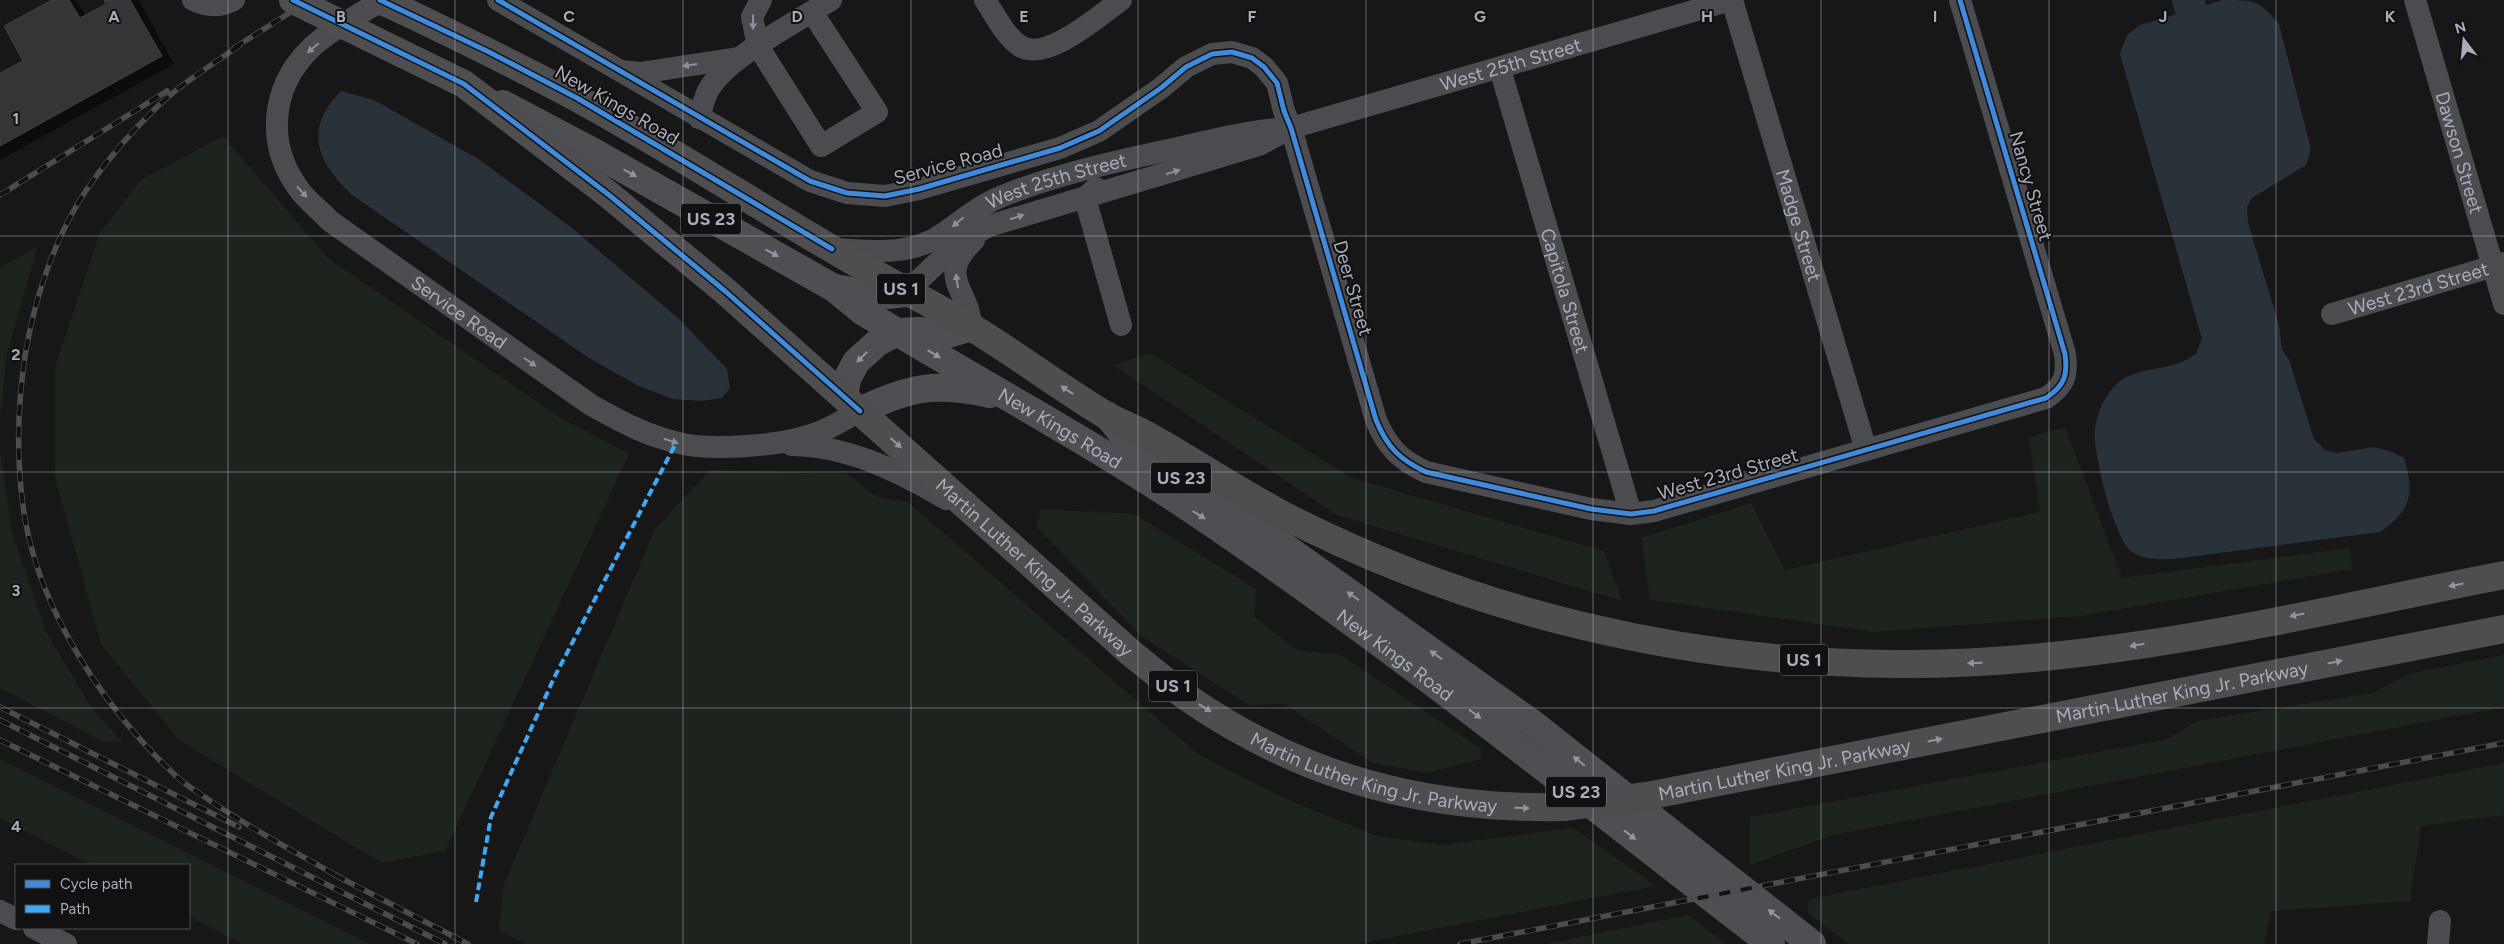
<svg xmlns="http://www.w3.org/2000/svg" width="2504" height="944" viewBox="0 0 2504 944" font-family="Figtree,sans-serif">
	<rect width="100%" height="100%" fill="#171717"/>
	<g fill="#1d241e">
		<polygon points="223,136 328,258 559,417 629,454 445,851 382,863 180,741 101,644 55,477 55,367 100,233 141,180"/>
		<polygon points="37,247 7,354 0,418 0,268"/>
		<polygon points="1150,353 1352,478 1604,551 1622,601 1337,515 1113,365"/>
		<polygon points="2065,427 2122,578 2350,548 2352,569 2080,616 1875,632 1650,600 1641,538 1751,503 1785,570 2040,512 2029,437"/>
		<polygon points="0,451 12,532 46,632 91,707 122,742 102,741 0,688"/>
		<polygon points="710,470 848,474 875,496 908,502 1199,755 1284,798 1377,836 1442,845 1573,828 1656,886 1357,944 526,944 499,930 503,887 655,529"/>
		<polygon points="1042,509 1134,514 1256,589 1254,617 1297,650 1341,655 1481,749 1481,759 1428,773 1373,763 1284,704 1249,705 1141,636 1036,526"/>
		<polygon points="2504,655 2504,707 1833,835 1750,865 1750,817 2168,739 2197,721 2373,693 2409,674"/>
		<polygon points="0,759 370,944 242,944 189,916 189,865 91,865 0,818"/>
		<polygon points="2504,763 2504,815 2421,826 2410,901 2271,911 2264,944 1849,944 1808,913 1809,899"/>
		<polygon points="1688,915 1726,944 1546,944"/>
	</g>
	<g fill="#2a3239">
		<path d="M2223 0C2255 0 2258 0 2279 24L2311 149 2306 165 2252 198 2247 207 2248 223 2279 325 2282 349 2289 360 2314 439 2325 450 2337 453 2374 447 2392 452 2404 458C2415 493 2411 511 2380 532L2174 559C2159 559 2144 561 2131 551 2114 539 2092 450 2095 429 2097 413 2103 400 2113 388 2129 368 2158 371 2179 363 2185 361 2191 357 2196 354L2202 339 2120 54 2127 35 2140 25Z"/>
		<path d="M341 91 374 100 480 160 572 228 679 319 727 369 730 388 722 398 702 401 673 399 639 386 589 358 352 195C317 162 303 129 341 91Z"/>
	</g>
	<polygon fill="#0007" points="55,0 76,0 87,16 107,4 105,0 139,0 174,64 0,160 0,75 25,61"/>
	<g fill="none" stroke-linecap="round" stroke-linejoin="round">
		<polyline stroke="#2a3239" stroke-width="32" points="2188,0 2191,9"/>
	</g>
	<polygon fill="#353536" stroke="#3f4043" points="52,0 69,0 80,18 106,4 104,0 130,0 162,56 0,146 0,73 23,61 4,26"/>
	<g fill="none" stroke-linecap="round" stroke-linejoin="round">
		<g stroke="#4b4c50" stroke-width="22">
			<path d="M193 0C209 7 219 7 234 0"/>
			<path id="s1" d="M382 0C361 14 325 33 309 50 271 88 266 144 298 188 306 200 320 210 330 221L591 405C618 420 645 435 675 442 709 452 786 446 819 432 833 427 846 418 860 411"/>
			<path d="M498 0 810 181 847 193 885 196 919 189 1060 148 1099 131 1161 88 1186 67 1212 54 1232 52 1252 58 1264 67 1277 83 1284 111 1291 128 1376 420C1387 447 1400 460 1426 472L1591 509 1631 514 1654 511 2046 398C2064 386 2068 376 2065 354L1960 0"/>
			<polyline points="761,0 752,17 758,46 821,146 877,112 812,12"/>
			<path d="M985 0C995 15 1005 36 1020 46 1046 63 1100 15 1121 0"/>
			<path id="s2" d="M1732 0 1866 450"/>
			<path id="s3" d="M2415 0 2504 304"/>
			<path id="s4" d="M1500 69 1631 514"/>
			<polyline points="621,71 640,73 738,58"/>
			<path d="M699 118C702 109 704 97 709 89 728 57 798 21 831 0"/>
			<polyline points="1096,188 1085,198 1121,325"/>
			<path id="s5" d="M834 249C871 251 911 257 944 233 964 219 981 204 1005 195 1058 174 1117 161 1173 149 1208 141 1242 132 1278 129"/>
			<path id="s6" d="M906 293C932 267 956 243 989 226L1259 145 1291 128 1731 0"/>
			<path id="s7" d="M2332 314 2504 263"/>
			<path d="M971 327C971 290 934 279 974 240"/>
			<path d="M792 445C848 446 899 471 946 499"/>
			<polyline points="0,911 16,919"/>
			<polyline points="34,928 66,944"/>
			<polyline points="2438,944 2440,921"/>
		</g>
		<g stroke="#4d4f52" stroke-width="28">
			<path id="s8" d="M503 104 588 149 834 288 862 311C978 382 1098 445 1210 522 1404 654 1585 801 1771 944"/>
			<polyline points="835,288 878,296 906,293"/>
			<polyline points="844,397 847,379 856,362 878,342 897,332 919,331 948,334 971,327"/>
			<path d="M860 411C909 387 935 382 990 394"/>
			<polyline points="1108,416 1128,441 1261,530 1533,724 1812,944"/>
		</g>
		<g stroke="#4e4e51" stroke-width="28">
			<path d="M404 11C462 39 520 67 577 98 663 145 747 199 832 249 877 276 925 300 971 327 1016 354 1059 387 1104 414 1117 422 1132 427 1145 434 1192 460 1236 490 1283 515 1471 612 1685 663 1897 664 2101 666 2305 614 2504 575"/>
			<path id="s9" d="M368 37 464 84 609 195 725 291 1132 654C1150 668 1167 683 1185 696 1301 777 1423 810 1564 807"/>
			<path id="s10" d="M1647 796 2504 629"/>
		</g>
		<g stroke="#4b4c4f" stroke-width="5.5">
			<g id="rail">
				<path d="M240 45C212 65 180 84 156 108 130 133 107 160 87 189 55 236 34 300 25 356 17 410 16 465 25 519 42 615 105 709 175 775 185 785 198 792 209 800 251 829 297 853 341 878"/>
				<polyline points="234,48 310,0"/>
				<polyline points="0,195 167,91"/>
				<polyline points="0,707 239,827"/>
				<polyline points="0,720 445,944"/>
				<polyline points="0,740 417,944"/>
				<polyline points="335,875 468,944"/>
				<polyline points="1460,944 2504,743"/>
			</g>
		</g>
		<use href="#rail" stroke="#111113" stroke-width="4" stroke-dasharray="11" stroke-linecap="butt"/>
		<g stroke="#4e4e51" stroke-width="28">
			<polyline points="293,0 368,37"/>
			<polyline points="380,0 404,11"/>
			<polyline points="1564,807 1647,796"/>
		</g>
		<polyline stroke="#3fa9f5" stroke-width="4" stroke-dasharray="8 4" stroke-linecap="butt" points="476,902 491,817 554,678 676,443"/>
		<g stroke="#111113" stroke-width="8">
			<g id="cycleway">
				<polyline points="293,0 464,84 609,195 725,291 860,411"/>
				<polyline points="380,0 489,52 577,98 832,249"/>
				<path d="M498 0 810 181 847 193 885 196 919 189 1060 148 1099 131 1161 88 1186 67 1212 54 1232 52 1252 58 1264 67 1277 83 1284 111 1291 128 1376 420C1387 447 1400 460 1426 472L1591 509 1631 514 1654 511 2046 398C2064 386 2068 376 2065 354L1960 0"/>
			</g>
		</g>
		<use href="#cycleway" stroke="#408adc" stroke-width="5"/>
	</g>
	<defs><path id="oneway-solid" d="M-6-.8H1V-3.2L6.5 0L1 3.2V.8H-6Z" transform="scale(1.25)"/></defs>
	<g fill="#8c9099">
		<use href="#oneway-solid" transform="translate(753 22) rotate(90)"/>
		<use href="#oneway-solid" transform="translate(313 48) rotate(140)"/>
		<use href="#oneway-solid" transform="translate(690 65) rotate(172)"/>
		<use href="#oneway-solid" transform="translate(1173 172) rotate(-17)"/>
		<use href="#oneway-solid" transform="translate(302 192) rotate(48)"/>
		<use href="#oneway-solid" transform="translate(1017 217) rotate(-18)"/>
		<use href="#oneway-solid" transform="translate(958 222) rotate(140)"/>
		<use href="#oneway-solid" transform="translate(957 281) rotate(-98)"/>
		<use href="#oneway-solid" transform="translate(530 362) rotate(35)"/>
		<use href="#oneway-solid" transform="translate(671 441) rotate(17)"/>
	</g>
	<g fill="#91969e">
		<use href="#oneway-solid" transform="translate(630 173) rotate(29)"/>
		<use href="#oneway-solid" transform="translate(772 253) rotate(29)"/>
		<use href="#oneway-solid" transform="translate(934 354) rotate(31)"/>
		<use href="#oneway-solid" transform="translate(862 357) rotate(135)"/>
		<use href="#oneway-solid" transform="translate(1199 515) rotate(32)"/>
		<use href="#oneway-solid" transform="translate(1353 596) rotate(-145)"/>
		<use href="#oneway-solid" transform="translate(1436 655) rotate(-145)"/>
		<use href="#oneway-solid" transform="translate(1475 714) rotate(37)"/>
		<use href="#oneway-solid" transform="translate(1579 761) rotate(-141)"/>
		<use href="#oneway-solid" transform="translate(1630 835) rotate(38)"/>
		<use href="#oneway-solid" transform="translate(1774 914) rotate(-142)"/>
	</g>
	<g fill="#92959e">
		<use href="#oneway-solid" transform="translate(1067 390) rotate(-147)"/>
		<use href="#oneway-solid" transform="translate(896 443) rotate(42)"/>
		<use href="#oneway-solid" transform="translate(2456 585) rotate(169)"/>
		<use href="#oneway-solid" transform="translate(2297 615) rotate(169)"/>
		<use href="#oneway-solid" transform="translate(2137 645) rotate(170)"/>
		<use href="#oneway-solid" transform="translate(2335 662) rotate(-11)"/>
		<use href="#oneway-solid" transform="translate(1975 663) rotate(178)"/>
		<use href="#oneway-solid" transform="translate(1205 708) rotate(32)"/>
		<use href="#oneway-solid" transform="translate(1935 740) rotate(-11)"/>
		<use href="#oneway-solid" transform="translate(1522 808) rotate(1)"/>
	</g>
	<path fill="none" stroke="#a8adb8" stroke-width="1" stroke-opacity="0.55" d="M228 0V944M455 0V944M683 0V944M911 0V944M1138 0V944M1366 0V944M1593 0V944M1821 0V944M2049 0V944M2276 0V944M0 236H2504M0 472H2504M0 708H2504"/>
	<g text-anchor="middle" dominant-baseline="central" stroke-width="4" stroke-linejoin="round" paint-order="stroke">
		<g fill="#111113" stroke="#7b7e86" stroke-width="1">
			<rect x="681" y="203.5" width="60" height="31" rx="4"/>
			<rect x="877" y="273.5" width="48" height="31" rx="4"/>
			<rect x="1151" y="462.5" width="60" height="31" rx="4"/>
			<rect x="1780" y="644.5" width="48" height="31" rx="4"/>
			<rect x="1149" y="670.5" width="48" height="31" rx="4"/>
			<rect x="1546" y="776.5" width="60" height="31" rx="4"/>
		</g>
		<g font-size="18" font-weight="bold" fill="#a8adb8">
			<text x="711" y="219">US 23</text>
			<text x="901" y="289">US 1</text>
			<text x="1181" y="478">US 23</text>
			<text x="1804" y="660">US 1</text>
			<text x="1173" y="686">US 1</text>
			<text x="1576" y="792">US 23</text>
		</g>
		<g font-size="19" fill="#a8adb8" stroke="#111113">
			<text stroke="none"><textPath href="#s6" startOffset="654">West 25th Street</textPath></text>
			<text transform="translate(617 105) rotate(30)">New Kings Road</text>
			<text stroke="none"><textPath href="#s3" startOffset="159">Dawson Street</textPath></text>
			<text transform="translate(948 164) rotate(-15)">Service Road</text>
			<text stroke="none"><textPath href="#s5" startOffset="239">West 25th Street</textPath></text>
			<text transform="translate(2031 186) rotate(74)">Nancy Street</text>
			<text stroke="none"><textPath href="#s2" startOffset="235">Madge Street</textPath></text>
			<text transform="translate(1353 288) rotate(74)">Deer Street</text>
			<text stroke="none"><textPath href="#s7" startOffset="90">West 23rd Street</textPath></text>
			<text stroke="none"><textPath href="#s4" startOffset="231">Capitola Street</textPath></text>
			<text stroke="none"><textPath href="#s1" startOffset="444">Service Road</textPath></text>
			<text stroke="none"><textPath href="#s8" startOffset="645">New Kings Road</textPath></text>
			<text transform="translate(1728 474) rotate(-16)">West 23rd Street</text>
			<text stroke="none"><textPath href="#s9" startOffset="855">Martin Luther King Jr. Parkway</textPath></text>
			<text stroke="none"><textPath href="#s8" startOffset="1050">New Kings Road</textPath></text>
			<text stroke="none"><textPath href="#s10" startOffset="545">Martin Luther King Jr. Parkway</textPath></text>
			<text stroke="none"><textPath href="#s10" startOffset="140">Martin Luther King Jr. Parkway</textPath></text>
			<text stroke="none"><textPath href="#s9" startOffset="1260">Martin Luther King Jr. Parkway</textPath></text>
		</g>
	</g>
	<g font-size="16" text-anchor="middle" font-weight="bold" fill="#a8adb8" stroke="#111113" stroke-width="4" stroke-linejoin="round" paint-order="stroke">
		<text x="114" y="22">A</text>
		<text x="341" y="22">B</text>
		<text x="569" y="22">C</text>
		<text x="797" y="22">D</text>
		<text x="1024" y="22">E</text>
		<text x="1252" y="22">F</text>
		<text x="1480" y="22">G</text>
		<text x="1707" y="22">H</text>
		<text x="1935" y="22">I</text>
		<text x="2163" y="22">J</text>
		<text x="2390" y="22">K</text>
		<text x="16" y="124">1</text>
		<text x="16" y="360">2</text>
		<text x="16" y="596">3</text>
		<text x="16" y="832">4</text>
	</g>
	<rect x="15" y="864" width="175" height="65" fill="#111113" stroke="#4d4f55"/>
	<rect x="25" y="880" width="25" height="8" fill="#408adc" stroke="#4d4f55"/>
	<text x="60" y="889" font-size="15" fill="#a8adb8">Cycle path</text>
	<rect x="25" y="905" width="25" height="8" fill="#3fa9f5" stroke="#4d4f55"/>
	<text x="60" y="914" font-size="15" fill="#a8adb8">Path</text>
	<g transform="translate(2464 40) rotate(344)" stroke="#111113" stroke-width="4" paint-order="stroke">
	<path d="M0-4L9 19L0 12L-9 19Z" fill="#a8adb8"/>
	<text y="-8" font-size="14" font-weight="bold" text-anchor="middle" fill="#a8adb8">N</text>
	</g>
</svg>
